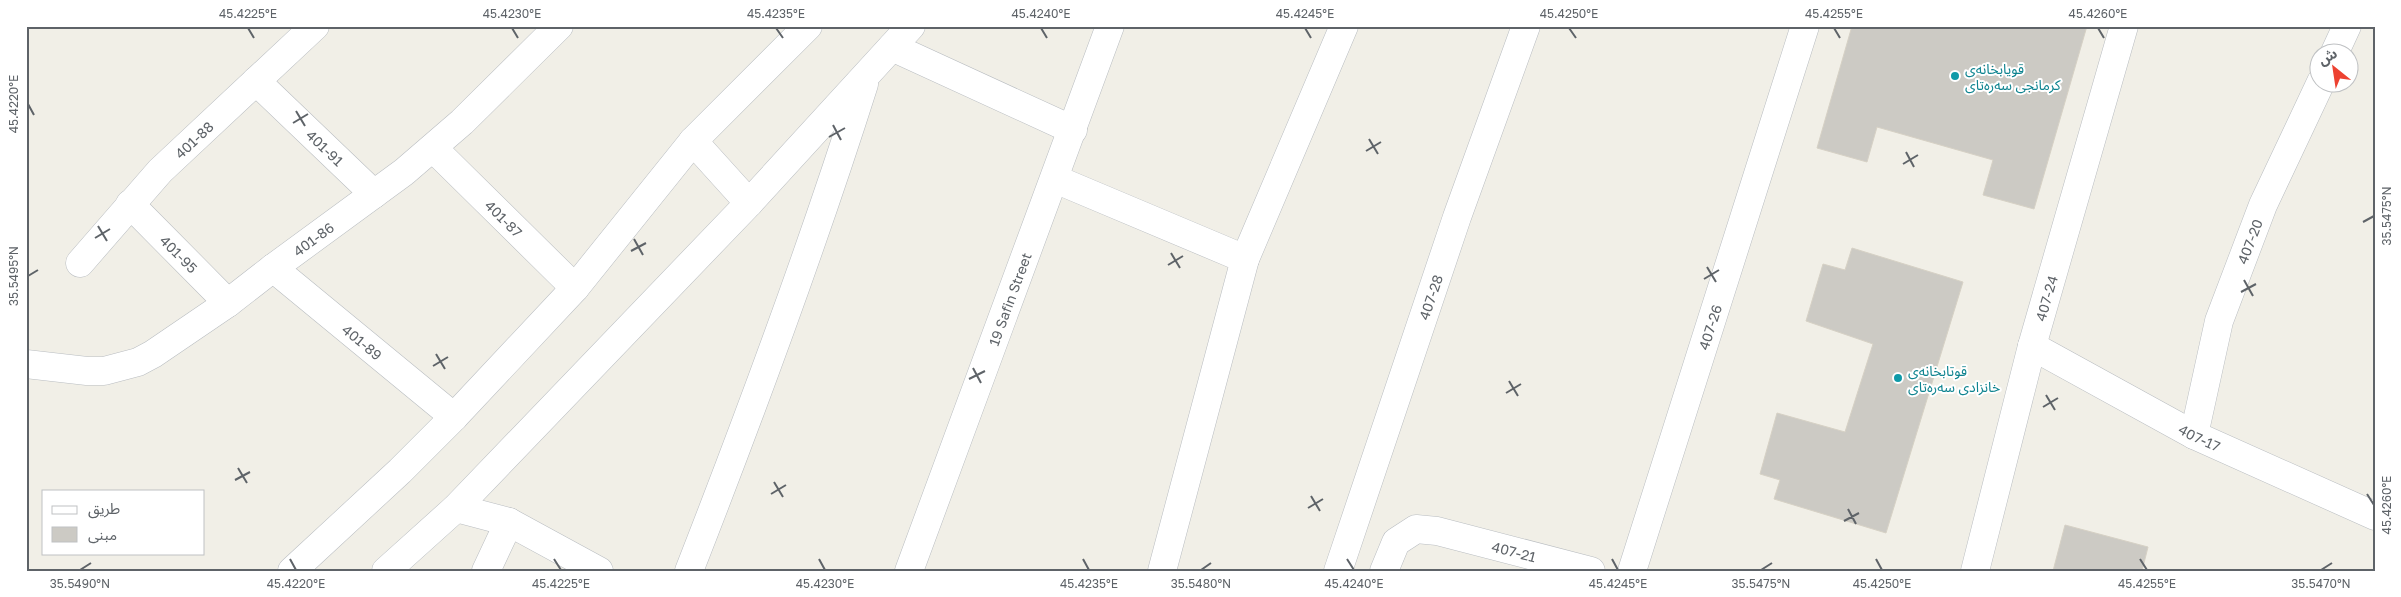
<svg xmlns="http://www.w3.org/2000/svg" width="2401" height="597" viewBox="0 0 2401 597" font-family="'Golos Text','Noto Sans Arabic',sans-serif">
	<rect width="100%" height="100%" fill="#f1efe7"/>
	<g fill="#cccac4" stroke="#d6d1c5">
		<polygon points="1852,26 2087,26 2034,209 1983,195 1993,160 1877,127 1867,162 1817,148"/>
		<polygon points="1852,248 1963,282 1886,533 1774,499 1780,480 1760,474 1777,413 1845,432 1873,344 1806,321 1823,264 1845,270"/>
		<polygon points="2065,525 2148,547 2142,571 2053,571"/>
	</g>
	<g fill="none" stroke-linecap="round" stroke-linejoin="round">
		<g stroke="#b9bdc1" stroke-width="29">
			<g id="minor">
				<polyline points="892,47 1073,130"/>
				<polyline points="2335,52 2347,26"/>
				<path id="s1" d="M256 81 374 194"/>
				<polyline points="693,141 749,203"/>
				<path id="s2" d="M433 148 575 288"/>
				<polyline points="1055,179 1245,259"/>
				<path id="s3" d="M130 204 228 303"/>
				<path id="s4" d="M80 263 160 171 315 26"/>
				<path id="s5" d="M273 268 454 417"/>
				<path id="s6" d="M2032 346 2194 435 2375 516"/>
				<path id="s7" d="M26 364 87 371H104L138 362 153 354 228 303 273 268 404 172 462 122 559 26"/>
				<path id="s8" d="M2194 435 2219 321 2263 205 2321 82"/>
				<polyline points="456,508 509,522 599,571"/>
				<polyline points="292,571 400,471 454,417 575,288 693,141 808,26"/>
				<polyline points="386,571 456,508 749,203 911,26"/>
				<polyline points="486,571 509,522"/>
				<path d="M689 571C752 410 812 248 864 84"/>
				<path id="s9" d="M909 571 1110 26"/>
				<polyline points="1162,571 1245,259 1344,26"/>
				<path id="s10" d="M1338 571 1457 217 1526 26"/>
				<path id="s11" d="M1384 571 1396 542 1416 529 1437 531 1591 571"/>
				<path id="s12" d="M1632 571 1805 26"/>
				<path id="s13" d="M1975 571 2032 346 2124 26"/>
			</g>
		</g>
		<use href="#minor" stroke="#fff" stroke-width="28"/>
	</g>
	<path fill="none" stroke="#5e6368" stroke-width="2" d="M248 28 254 38M512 28 518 38M776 28 783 38M1041 28 1047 38M1305 28 1311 38M1569 28 1576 38M1834 28 1840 38M2098 28 2104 38M28 104 34 115M296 111 305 126M293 123 308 114M833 125 841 140M829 137 845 128M1369 139 1378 154M1366 151 1381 142M1906 152 1914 167M1903 164 1918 155M2363 222 2374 216M98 226 107 241M95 238 110 229M634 239 643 255M631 251 646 243M1171 253 1180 268M1168 265 1183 256M1707 267 1716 282M28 276 38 270M1704 279 1719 270M2244 280 2253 296M2241 292 2256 284M436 354 445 369M433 366 448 357M973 368 981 383M969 379 985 371M1509 381 1518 396M1506 393 1521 384M2046 395 2055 410M2043 407 2058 398M238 468 247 483M235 480 250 472M774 482 783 497M771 494 786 485M2367 494 2374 505M1311 496 1320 511M1308 508 1323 499M1848 509 1856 524M1844 521 1859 513M290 559 296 570M554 559 561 570M819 559 825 570M1083 559 1089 570M1347 559 1354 570M1612 559 1618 570M1876 559 1882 570M2140 559 2147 570M80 570 91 563M1201 570 1211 563M1761 570 1772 563M2321 570 2332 563"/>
	<g fill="#0f9aa8" stroke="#fff" stroke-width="2">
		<circle cx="1955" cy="76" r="5"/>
		<circle cx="1898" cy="378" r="5"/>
	</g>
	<g text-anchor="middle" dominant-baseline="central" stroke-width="4" stroke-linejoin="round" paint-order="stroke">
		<g font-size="14" fill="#0d838f" stroke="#fff" text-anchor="start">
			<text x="1965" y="68">قویابخانەی<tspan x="1965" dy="16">کرمانجی سەرەتای</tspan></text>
			<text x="1908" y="370">قوتابخانەی<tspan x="1908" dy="16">خانزادی سەرەتای</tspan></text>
		</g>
		<g font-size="14" fill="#5e6368" stroke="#fff">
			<text stroke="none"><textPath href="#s4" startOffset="168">401-88</textPath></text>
			<text stroke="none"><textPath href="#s1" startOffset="96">401-91</textPath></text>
			<text stroke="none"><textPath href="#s2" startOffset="100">401-87</textPath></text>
			<text stroke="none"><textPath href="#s7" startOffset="328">401-86</textPath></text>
			<text stroke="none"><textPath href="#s8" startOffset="202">407-20</textPath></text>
			<text stroke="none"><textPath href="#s3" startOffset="70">401-95</textPath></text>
			<text stroke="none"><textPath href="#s10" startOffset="289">407-28</textPath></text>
			<text stroke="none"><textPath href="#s13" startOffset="282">407-24</textPath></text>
			<text stroke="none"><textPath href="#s9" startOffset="290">19 Safin Street</textPath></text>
			<text stroke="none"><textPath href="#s12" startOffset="256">407-26</textPath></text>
			<text stroke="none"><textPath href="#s5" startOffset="116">401-89</textPath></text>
			<text stroke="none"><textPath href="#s6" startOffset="191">407-17</textPath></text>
			<text stroke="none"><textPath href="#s11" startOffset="156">407-21</textPath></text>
		</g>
	</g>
	<rect width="2401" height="597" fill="none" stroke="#ffffff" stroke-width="55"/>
	<rect x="42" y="490" width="162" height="65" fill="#ffffff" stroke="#bfc1c3"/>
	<rect x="52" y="506" width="25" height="8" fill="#ffffff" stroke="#bfc1c3"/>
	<text x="88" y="514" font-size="15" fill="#5e6368">طريق</text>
	<rect x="52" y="527" width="25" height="15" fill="#cccac4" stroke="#bfc1c3"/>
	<text x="88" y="540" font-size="15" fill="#5e6368">مبنى</text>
	<g transform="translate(2334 68) rotate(330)"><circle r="24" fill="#ffffff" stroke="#bfc1c3"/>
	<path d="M0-4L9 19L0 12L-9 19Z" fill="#ed4231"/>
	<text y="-8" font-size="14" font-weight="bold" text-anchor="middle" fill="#5e6368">ش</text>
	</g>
	<rect x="28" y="28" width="2346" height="542" fill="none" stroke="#5e6368" stroke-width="2"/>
	<g font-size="12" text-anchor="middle" fill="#5e6368">
		<text x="248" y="18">45.4225°E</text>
		<text x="512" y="18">45.4230°E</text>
		<text x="776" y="18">45.4235°E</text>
		<text x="1041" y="18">45.4240°E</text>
		<text x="1305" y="18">45.4245°E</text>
		<text x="1569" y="18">45.4250°E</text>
		<text x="1834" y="18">45.4255°E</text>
		<text x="2098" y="18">45.4260°E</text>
		<text transform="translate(14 104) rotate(-90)" y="4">45.4220°E</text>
		<text transform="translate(2387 216) rotate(-90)" y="4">35.5475°N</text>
		<text transform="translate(14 276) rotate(-90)" y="4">35.5495°N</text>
		<text transform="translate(2387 505) rotate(-90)" y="4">45.4260°E</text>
		<text x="80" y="588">35.5490°N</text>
		<text x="296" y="588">45.4220°E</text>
		<text x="561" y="588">45.4225°E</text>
		<text x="825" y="588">45.4230°E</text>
		<text x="1089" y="588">45.4235°E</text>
		<text x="1201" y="588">35.5480°N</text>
		<text x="1354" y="588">45.4240°E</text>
		<text x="1618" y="588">45.4245°E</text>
		<text x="1761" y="588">35.5475°N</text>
		<text x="1882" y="588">45.4250°E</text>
		<text x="2147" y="588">45.4255°E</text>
		<text x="2321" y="588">35.5470°N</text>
	</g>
</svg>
